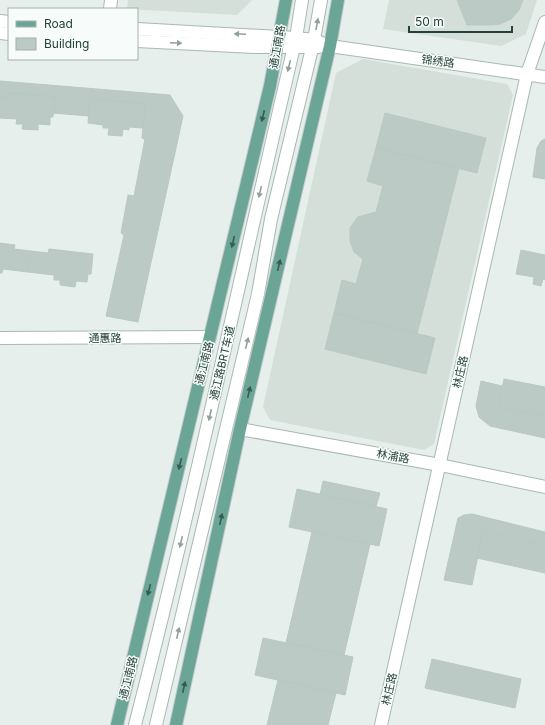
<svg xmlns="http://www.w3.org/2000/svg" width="545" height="725" viewBox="0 0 545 725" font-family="Inter,'Noto Sans SC',sans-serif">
	<rect width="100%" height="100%" fill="#e6efeb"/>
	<g fill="#d4dfda">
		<polygon points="128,0 252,0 237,15 127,9"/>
		<polygon points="389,0 537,0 526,34 501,46 383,29"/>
		<polygon points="363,59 507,84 513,95 434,444 424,450 270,420 263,407 336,73"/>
	</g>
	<g fill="#bbcac4" stroke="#b8c9c2">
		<polygon points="457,0 523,0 519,10 511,19 500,24 490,25 467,25"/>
		<polygon points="0,81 170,95 183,116 138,322 106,316 124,235 121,233 128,195 134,196 145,139 142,138 145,104 90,99 89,116 53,113 55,97 10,93 9,98 0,97"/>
		<polygon points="10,93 55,97 53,117 50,117 50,125 38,124 38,130 22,129 23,124 16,124 17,119 0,118 0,97 9,98"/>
		<polygon points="90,99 145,104 143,128 129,127 129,130 123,129 122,136 108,135 109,128 103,128 103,125 88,123"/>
		<polygon points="385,113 486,138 477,173 376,148"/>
		<polygon points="545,139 545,179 533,177 537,148 541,141"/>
		<polygon points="376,148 459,168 417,334 334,313 342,280 356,284 363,259 354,252 350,241 350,228 358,217 376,212 383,186 367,181"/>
		<polygon points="0,243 15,245 14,249 31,251 28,272 3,269 2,273 0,273"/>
		<polygon points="49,249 93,254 91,274 88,274 87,282 76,281 75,287 60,285 60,280 54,280 54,275 28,272 31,251 48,253"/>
		<polygon points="521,250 545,255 545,280 543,279 541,286 533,284 534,277 516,274"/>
		<polygon points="334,313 435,338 426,374 325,349"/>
		<polygon points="504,379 545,387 545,416 498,407"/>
		<polygon points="481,381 502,386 498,407 545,416 545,438 490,426 479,417 476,406"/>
		<polygon points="323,481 380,493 376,506 320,495"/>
		<polygon points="297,489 387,509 379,546 289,527"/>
		<polygon points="472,514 545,532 545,545 483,531 472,585 444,580 458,518 464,515"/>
		<polygon points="483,531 545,545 545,573 477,558"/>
		<polygon points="312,532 370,544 344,655 286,643"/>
		<polygon points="263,638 353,657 345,695 255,675"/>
		<polygon points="432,659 521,679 515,708 425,688"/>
		<polygon points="278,680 336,693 328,725 267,725"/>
	</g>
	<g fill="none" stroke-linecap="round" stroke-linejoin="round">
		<g stroke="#a8b8b2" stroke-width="14">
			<g id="minor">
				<polyline points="110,9 111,0"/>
				<polyline points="0,21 9,22"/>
				<polyline points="137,29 296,38 314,40 330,46 545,77"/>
				<polyline points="0,33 9,34"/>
				<polyline points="137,41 254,47 319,47"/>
				<polyline points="0,338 210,337"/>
				<polyline points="240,429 440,465 545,487"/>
				<path d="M135 725C194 497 242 267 296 38L302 0"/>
				<polyline points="156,725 258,294 271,219 314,40 321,0"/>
				<polyline points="381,725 527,74 545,22"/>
			</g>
		</g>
		<g stroke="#c2cac8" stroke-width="14">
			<g id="major">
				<polyline points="117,725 270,86 286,0"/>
				<polyline points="176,725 240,429 330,46 338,0"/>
			</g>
		</g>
		<use href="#minor" stroke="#fff" stroke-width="12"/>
		<use href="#major" stroke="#6aa596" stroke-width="12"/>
	</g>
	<defs><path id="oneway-solid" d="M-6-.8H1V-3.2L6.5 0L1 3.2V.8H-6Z"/></defs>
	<g fill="#92a09c">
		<use href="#oneway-solid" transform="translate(317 24) rotate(-80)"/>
		<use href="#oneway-solid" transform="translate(240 34) rotate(-177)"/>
		<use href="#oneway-solid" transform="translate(176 43) rotate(3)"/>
		<use href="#oneway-solid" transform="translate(289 66) rotate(104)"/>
		<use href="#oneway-solid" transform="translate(260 192) rotate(103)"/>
		<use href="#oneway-solid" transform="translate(247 343) rotate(-77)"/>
		<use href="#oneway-solid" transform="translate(210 415) rotate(103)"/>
		<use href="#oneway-solid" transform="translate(181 542) rotate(103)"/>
		<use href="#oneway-solid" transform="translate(178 633) rotate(-77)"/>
	</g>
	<g fill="#365b51">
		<use href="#oneway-solid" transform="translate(263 116) rotate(103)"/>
		<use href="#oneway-solid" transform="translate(233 242) rotate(103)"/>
		<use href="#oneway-solid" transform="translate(279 265) rotate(-77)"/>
		<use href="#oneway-solid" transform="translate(249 392) rotate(-77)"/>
		<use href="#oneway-solid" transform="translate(180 464) rotate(104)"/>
		<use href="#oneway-solid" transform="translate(221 519) rotate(-78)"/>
		<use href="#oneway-solid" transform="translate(149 590) rotate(104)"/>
		<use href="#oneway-solid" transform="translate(184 687) rotate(-78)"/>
	</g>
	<g text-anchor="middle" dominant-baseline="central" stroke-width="3" stroke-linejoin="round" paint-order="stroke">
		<g font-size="11" fill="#24423a" stroke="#f7fbf9">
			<text transform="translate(277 47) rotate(-80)">通江南路</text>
			<text transform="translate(438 61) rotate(8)">锦绣路</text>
			<text x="105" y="338">通惠路</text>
			<text transform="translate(204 363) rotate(-76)">通江南路</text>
			<text transform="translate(222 363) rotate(-77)">通江路BRT车道</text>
			<text transform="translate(460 372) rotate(-77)">林庄路</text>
			<text transform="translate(393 456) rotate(10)">林浦路</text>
			<text transform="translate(128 678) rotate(-76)">通江南路</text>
			<text transform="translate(389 689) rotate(-77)">林庄路</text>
		</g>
	</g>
	<rect x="8" y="8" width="130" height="52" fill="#f7fbf9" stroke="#a3b1ad"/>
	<rect x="16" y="21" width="20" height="6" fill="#6aa596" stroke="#a3b1ad"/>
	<text x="44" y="28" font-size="12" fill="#24423a">Road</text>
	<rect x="16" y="38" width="20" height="12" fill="#bbcac4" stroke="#a3b1ad"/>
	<text x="44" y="48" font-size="12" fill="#24423a">Building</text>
	<path d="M409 26v6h103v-6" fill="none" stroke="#24423a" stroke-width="2"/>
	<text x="415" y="26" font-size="12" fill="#24423a" stroke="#f7fbf9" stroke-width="3" paint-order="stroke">50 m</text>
</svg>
